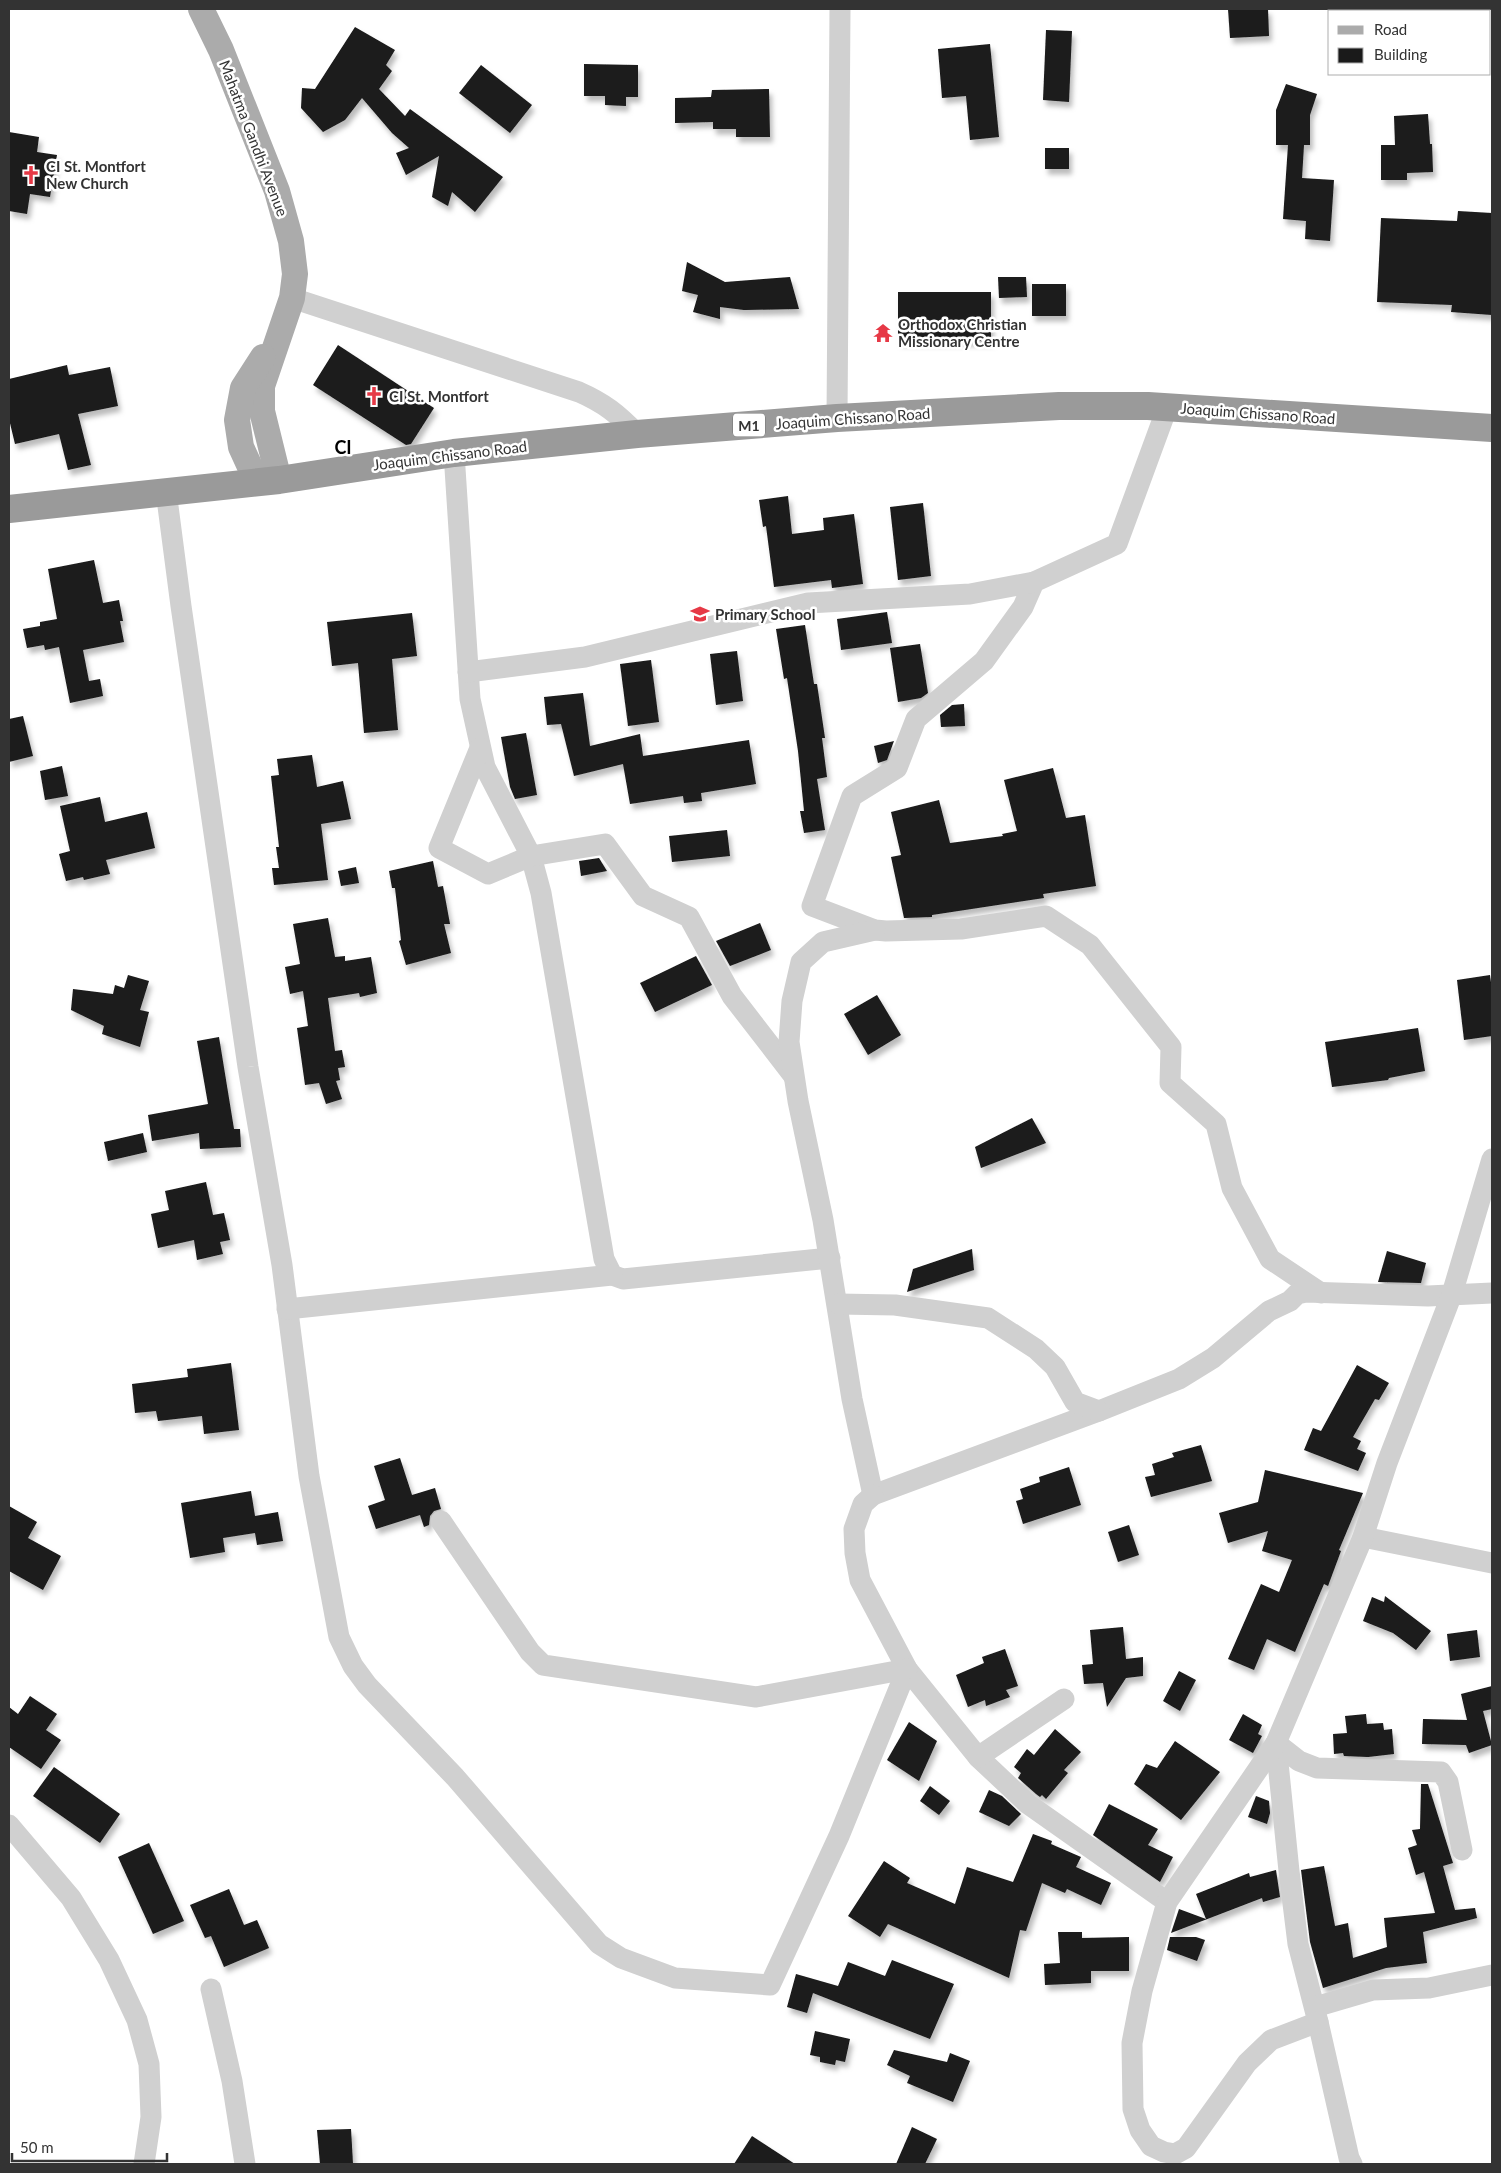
<svg xmlns="http://www.w3.org/2000/svg" width="1501" height="2173" viewBox="0 0 1501 2173" font-family="Lato,sans-serif">
	<defs>
		<filter id="shadow"><feDropShadow dx="3" dy="5.5" stdDeviation="2.5" flood-color="#0004"/></filter>
	</defs>
	<rect width="100%" height="100%" fill="#fff"/>
	<g fill="#1a1a1a" filter="url(#shadow)">
		<polygon points="1228,9 1268,9 1269,36 1230,38"/>
		<polygon points="355,27 395,50 386,65 392,71 379,89 405,116 410,109 503,177 475,212 452,192 448,206 432,197 439,156 406,175 396,153 409,148 392,133 362,98 345,120 323,132 301,108 302,88 315,89"/>
		<polygon points="1046,30 1072,31 1069,102 1043,100"/>
		<polygon points="990,44 999,137 970,140 966,96 942,98 938,49"/>
		<polygon points="584,64 638,65 638,97 626,97 626,106 605,105 605,96 584,96"/>
		<polygon points="481,65 532,105 510,133 459,93"/>
		<polygon points="1286,84 1317,94 1310,115 1310,145 1304,145 1302,178 1334,180 1330,241 1305,239 1306,221 1283,219 1288,145 1276,145 1276,110"/>
		<polygon points="769,89 770,137 736,137 736,129 713,129 713,122 675,123 675,98 711,97 712,90"/>
		<polygon points="1428,114 1430,144 1432,144 1433,172 1407,173 1407,180 1381,180 1381,145 1395,145 1394,116"/>
		<polygon points="9,132 39,137 37,152 57,155 50,197 30,194 27,214 9,211"/>
		<rect x="1045" y="148" width="24" height="21"/>
		<polygon points="1458,211 1492,213 1492,315 1451,312 1452,305 1377,302 1381,218 1457,221"/>
		<polygon points="687,262 725,282 790,277 799,309 744,310 720,307 720,319 693,312 698,295 682,291"/>
		<polygon points="998,277 1026,277 1027,297 999,298"/>
		<rect x="1032" y="284" width="34" height="32"/>
		<rect x="898" y="292" width="93" height="49"/>
		<polygon points="338,345 434,408 411,444 406,445 313,385"/>
		<polygon points="67,365 69,375 110,367 118,406 78,414 91,465 68,470 59,434 15,444 9,419 9,379"/>
		<polygon points="788,496 792,534 824,530 823,518 854,514 863,584 832,588 831,580 774,587 766,526 763,527 759,500"/>
		<polygon points="923,503 931,576 898,580 890,507"/>
		<polygon points="94,560 103,603 119,600 123,621 120,621 124,642 83,650 89,681 100,679 103,696 70,703 59,647 45,650 44,645 27,648 23,629 40,626 40,622 57,619 48,569"/>
		<polygon points="887,612 892,643 841,650 837,619"/>
		<polygon points="412,613 417,656 392,659 398,730 364,733 358,663 332,666 327,622"/>
		<polygon points="805,625 814,684 817,684 825,738 822,738 827,777 817,779 825,830 804,833 800,811 804,811 798,751 787,678 784,679 776,629"/>
		<polygon points="920,644 928,693 921,698 898,702 890,648"/>
		<polygon points="737,651 743,701 716,705 710,654"/>
		<polygon points="651,660 659,722 628,726 620,664"/>
		<polygon points="583,693 590,746 640,734 643,756 749,740 756,784 701,793 702,801 684,803 683,796 630,804 623,764 574,776 561,724 547,725 544,697"/>
		<polygon points="964,704 965,726 941,727 940,715 952,705"/>
		<polygon points="23,716 33,756 9,762 9,719"/>
		<polygon points="526,733 537,795 515,799 510,787 501,737"/>
		<polygon points="894,741 887,760 878,763 874,746"/>
		<polygon points="312,755 317,787 343,781 351,819 321,824 328,880 274,885 272,868 279,868 276,847 279,847 271,776 279,775 277,759"/>
		<polygon points="62,766 68,796 45,800 40,771"/>
		<polygon points="1053,768 1066,818 1085,815 1096,886 1043,894 1044,898 932,915 932,917 904,918 891,857 901,855 891,812 939,800 950,843 1003,836 1002,834 1017,831 1004,780"/>
		<polygon points="100,797 105,822 147,812 155,848 106,860 110,874 84,880 83,877 66,881 59,854 70,851 60,806"/>
		<polygon points="727,830 730,856 672,862 669,836"/>
		<polygon points="599,858 607,871 581,876 579,861"/>
		<polygon points="433,861 438,887 443,886 450,924 444,924 451,953 406,965 399,941 401,940 395,888 392,888 389,871"/>
		<polygon points="356,867 359,883 341,886 338,871"/>
		<polygon points="328,918 335,957 345,956 345,961 371,957 377,993 360,997 359,993 328,998 335,1051 342,1050 345,1067 338,1068 340,1080 336,1081 342,1099 326,1104 319,1083 305,1085 297,1028 308,1026 303,991 290,994 285,967 300,964 293,924"/>
		<polygon points="760,923 771,950 730,966 716,941"/>
		<polygon points="696,956 712,985 655,1012 640,983"/>
		<polygon points="128,975 149,981 140,1010 149,1012 140,1047 102,1034 104,1026 71,1010 73,989 113,994 115,985 124,988"/>
		<polygon points="1490,975 1492,990 1492,1036 1464,1040 1457,980"/>
		<polygon points="877,995 901,1035 868,1055 844,1014"/>
		<polygon points="1418,1028 1425,1071 1389,1078 1388,1080 1332,1087 1325,1042"/>
		<polygon points="219,1037 234,1129 240,1129 241,1147 200,1149 199,1133 152,1141 148,1115 208,1104 197,1041"/>
		<polygon points="1032,1118 1046,1143 981,1168 975,1147"/>
		<polygon points="143,1133 147,1152 108,1161 104,1142"/>
		<polygon points="206,1182 213,1215 224,1213 230,1240 220,1242 223,1254 197,1260 194,1240 158,1248 151,1214 169,1210 165,1191"/>
		<polygon points="972,1249 974,1270 907,1292 913,1269"/>
		<polygon points="1387,1251 1426,1263 1421,1283 1378,1282"/>
		<polygon points="231,1363 239,1430 204,1434 202,1416 158,1421 156,1411 135,1413 132,1384 188,1377 187,1369"/>
		<polygon points="1357,1365 1389,1383 1379,1400 1375,1399 1353,1437 1361,1441 1357,1449 1366,1453 1358,1471 1304,1450 1313,1428 1321,1431"/>
		<polygon points="1201,1445 1212,1481 1151,1497 1145,1477 1155,1475 1152,1464 1174,1457 1172,1453"/>
		<polygon points="400,1458 412,1495 435,1488 441,1509 434,1511 430,1516 429,1525 424,1527 420,1515 376,1529 368,1506 385,1500 374,1466"/>
		<polygon points="1069,1467 1081,1505 1023,1524 1016,1501 1023,1499 1020,1489 1040,1482 1039,1477"/>
		<polygon points="1265,1470 1363,1493 1339,1550 1341,1551 1328,1586 1324,1584 1295,1652 1267,1639 1254,1670 1228,1659 1261,1584 1279,1592 1292,1560 1262,1551 1268,1531 1228,1543 1219,1513 1258,1502"/>
		<polygon points="251,1491 255,1516 278,1512 283,1541 257,1545 255,1533 223,1538 225,1552 190,1558 181,1503"/>
		<polygon points="9,1506 37,1522 28,1538 61,1556 43,1590 9,1571"/>
		<polygon points="1129,1525 1139,1555 1118,1562 1108,1532"/>
		<polygon points="1385,1596 1431,1631 1416,1650 1393,1633 1363,1621 1372,1597 1384,1602"/>
		<polygon points="1123,1627 1126,1659 1143,1657 1143,1676 1126,1678 1107,1707 1103,1683 1084,1684 1082,1665 1093,1664 1090,1630"/>
		<polygon points="1477,1630 1480,1657 1450,1661 1447,1634"/>
		<polygon points="1005,1649 1018,1686 1006,1690 1010,1697 986,1706 985,1700 968,1707 956,1675 984,1663 982,1657"/>
		<polygon points="1179,1671 1196,1680 1180,1711 1163,1701"/>
		<polygon points="1492,1686 1492,1709 1483,1711 1492,1745 1469,1753 1466,1745 1422,1744 1423,1719 1467,1720 1461,1694"/>
		<polygon points="30,1696 57,1714 46,1730 61,1740 41,1769 9,1747 9,1707 18,1714"/>
		<polygon points="1243,1714 1262,1725 1258,1734 1262,1736 1253,1753 1229,1740"/>
		<polygon points="1366,1714 1367,1724 1383,1723 1384,1730 1392,1729 1394,1754 1368,1757 1344,1756 1343,1753 1334,1754 1333,1734 1347,1733 1345,1716"/>
		<polygon points="909,1722 937,1741 919,1781 887,1760"/>
		<polygon points="1055,1729 1081,1752 1064,1770 1068,1773 1046,1799 1042,1795 1040,1797 1036,1794 1018,1778 1021,1773 1014,1767 1027,1749 1034,1755"/>
		<polygon points="1175,1741 1220,1772 1181,1820 1134,1784 1146,1764 1157,1768"/>
		<polygon points="54,1767 120,1814 100,1843 33,1796"/>
		<polygon points="1421,1784 1428,1784 1453,1863 1443,1866 1455,1910 1475,1908 1477,1918 1423,1932 1427,1963 1386,1968 1323,1988 1310,1942 1301,1870 1324,1866 1335,1926 1348,1923 1353,1958 1387,1947 1384,1918 1435,1913 1424,1872 1416,1875 1408,1848 1417,1845 1412,1830 1420,1829"/>
		<polygon points="930,1786 950,1801 939,1815 920,1801"/>
		<polygon points="989,1790 1002,1796 1021,1814 1009,1826 979,1812"/>
		<polygon points="1256,1796 1269,1801 1270,1813 1267,1824 1248,1817"/>
		<polygon points="1109,1804 1158,1829 1148,1845 1173,1857 1160,1882 1093,1835"/>
		<polygon points="1033,1834 1052,1841 1051,1844 1081,1857 1076,1867 1111,1883 1101,1905 1067,1889 1065,1893 1042,1883 1026,1931 1020,1930 1009,1978 888,1924 880,1937 848,1916 884,1861 910,1878 907,1883 955,1904 967,1867 1013,1882"/>
		<polygon points="149,1843 184,1921 153,1934 118,1857"/>
		<polygon points="1276,1870 1280,1897 1263,1902 1262,1898 1171,1933 1179,1909 1206,1919 1196,1894 1249,1873 1250,1877"/>
		<polygon points="229,1889 244,1925 257,1920 269,1948 224,1967 211,1936 205,1938 190,1905"/>
		<polygon points="1058,1932 1082,1932 1082,1938 1129,1937 1129,1971 1091,1971 1091,1983 1045,1985 1044,1964 1060,1963"/>
		<polygon points="1170,1937 1196,1937 1205,1940 1197,1961 1167,1950"/>
		<polygon points="892,1960 954,1984 930,2039 813,1993 807,2013 787,2007 796,1974 838,1986 848,1962 885,1976"/>
		<polygon points="815,2031 850,2039 845,2062 836,2060 835,2065 820,2062 820,2057 810,2055"/>
		<polygon points="894,2050 947,2062 950,2053 970,2061 953,2102 907,2083 910,2076 887,2065"/>
		<polygon points="912,2127 937,2139 925,2164 896,2164"/>
		<polygon points="351,2129 353,2164 320,2164 317,2130"/>
		<polygon points="752,2136 795,2164 734,2164"/>
	</g>
	<g fill="none" stroke-linecap="round" stroke-linejoin="round">
		<g stroke="#d0d0d0" stroke-width="21">
			<path d="M292 298 579 392C604 403 618 414 637 434"/>
			<polyline points="1167,408 1117,544 1034,582 1023,607 984,661 916,719 897,768 852,796 812,906 875,930 886,931 961,929 1046,916 1090,945 1171,1047 1170,1083 1216,1124 1232,1188 1270,1259 1321,1293"/>
			<polyline points="837,418 840,9"/>
			<polyline points="454,453 470,699 485,767 531,856 541,893 604,1259 612,1275 623,1279 830,1258"/>
			<polyline points="166,491 181,606 248,1067 282,1265 309,1476 339,1637 353,1666 367,1685 455,1777 599,1944 621,1958 675,1978 770,1985 839,1836 907,1669"/>
			<polyline points="468,672 585,657 808,603 970,594 1034,582"/>
			<polyline points="480,748 439,848 488,874 531,856 605,844 643,896 689,917 732,996 793,1075"/>
			<polyline points="875,930 823,942 801,962 792,1001 789,1042 798,1101 823,1220 852,1399 873,1495 1099,1411 1179,1379 1213,1358 1269,1311 1290,1301 1297,1294 1306,1292 1428,1296 1492,1293"/>
			<polyline points="838,1304 895,1305 988,1318 1036,1349 1055,1367 1075,1402 1099,1411"/>
			<polyline points="287,1309 612,1275"/>
			<polyline points="873,1495 863,1504 854,1529 855,1553 860,1580 907,1669 978,1757 1028,1804 1167,1902"/>
			<polyline points="441,1521 530,1652 543,1665 756,1697 907,1669"/>
			<polyline points="1363,1537 1492,1563"/>
			<polyline points="1276,1743 1289,1871 1298,1944 1318,2022 1349,2158 1352,2164"/>
			<polyline points="1276,1743 1299,1761 1317,1768 1441,1772 1448,1782 1462,1850"/>
			<polyline points="978,1757 1064,1699"/>
			<polyline points="9,1825 71,1898 109,1960 137,2020 149,2064 151,2117 144,2164"/>
			<polyline points="211,1989 232,2081 245,2164"/>
			<polyline points="1315,2007 1373,1990 1429,1988 1492,1975"/>
			<polyline points="1318,2022 1271,2040 1247,2063 1186,2148 1175,2154 1164,2152 1151,2146 1140,2130 1133,2109 1132,2043 1142,1991 1167,1902 1276,1743 1363,1537 1387,1463 1452,1294 1492,1159"/>
		</g>
		<g stroke="#ababab" stroke-width="26">
			<polyline points="201,9 221,50 277,191 291,241 295,274 292,298 262,386 262,411 279,480"/>
			<polyline points="257,482 241,447 237,420 243,388 263,357"/>
		</g>
		<polyline stroke="#9a9a9a" stroke-width="28" points="9,509 279,480 454,453 637,434 837,418 1059,406 1148,406 1492,428"/>
	</g>
	<defs>
		<g id="church-bare" transform="scale(1.5)"><path d="M-1.2-6h2.4v3.5h3.3v2.4h-3.3V6h-2.4V-.1h-3.3v-2.4h3.3Z" fill="#e63946" stroke="#fff" stroke-width="2.5" paint-order="stroke"/></g>
		<g id="temple-bare" transform="scale(1.5)"><path d="M0-6L5-2H3V0L6.5 2.5H4V6H1.5V3h-3V6H-4V2.5H-6.5L-3 0V-2H-5Z" fill="#e63946" stroke="#fff" stroke-width="2.5" paint-order="stroke"/></g>
		<g id="school-bare" transform="scale(1.5)"><path d="M0-5L7-2L0 1L-7-2ZM-4 1L0 2.5L4 1V4Q0 6-4 4Z" fill="#e63946" stroke="#fff" stroke-width="2.5" paint-order="stroke"/></g>
	</defs>
	<g fill-rule="evenodd">
		<use href="#church-bare" x="31" y="175"/>
		<use href="#temple-bare" x="883" y="333"/>
		<use href="#church-bare" x="374" y="396"/>
		<use href="#school-bare" x="700" y="614"/>
	</g>
	<g text-anchor="middle" dominant-baseline="central" stroke-width="5" stroke-linejoin="round" paint-order="stroke">
		<rect fill="#fff" stroke="#707070" stroke-width="1" x="733" y="413.5" width="32" height="23" rx="4"/>
		<g font-size="14" font-weight="bold" fill="#333">
			<text x="749" y="425">M1</text>
		</g>
		<g font-size="15" fill="#333" stroke="#fff">
			<text transform="translate(254 138) rotate(69)">Mahatma Gandhi Avenue</text>
			<text transform="translate(1258 413) rotate(4)">Joaquim Chissano Road</text>
			<text transform="translate(853 418) rotate(-4)">Joaquim Chissano Road</text>
			<text transform="translate(450 455) rotate(-7)">Joaquim Chissano Road</text>
		</g>
		<g font-size="15" font-weight="bold" fill="#333" stroke="#fff" text-anchor="start">
			<text x="46" y="166">CI St. Montfort<tspan x="46" dy="17">New Church</tspan></text>
			<text x="898" y="324">Orthodox Christian<tspan x="898" dy="17">Missionary Centre</tspan></text>
			<text x="389" y="396">CI St. Montfort</text>
			<text x="715" y="614">Primary School</text>
		</g>
		<g font-size="18" font-weight="bold" fill="#000" stroke="#fff">
			<text x="343" y="447">CI</text>
		</g>
	</g>
	<rect width="1501" height="2173" fill="none" stroke="#333333" stroke-width="20"/>
	<rect x="1328" y="10" width="162" height="65" fill="#ffffff" stroke="#adadad"/>
	<rect x="1338" y="26" width="25" height="8" fill="#ababab" stroke="#adadad"/>
	<text x="1374" y="35" font-size="15" fill="#333333">Road</text>
	<rect x="1338" y="48" width="25" height="15" fill="#1a1a1a" stroke="#adadad"/>
	<text x="1374" y="60" font-size="15" fill="#333333">Building</text>
	<path d="M12 2153v8h155v-8" fill="none" stroke="#333333" stroke-width="2.5"/>
	<text x="20" y="2153" font-size="15" fill="#333333" stroke="#ffffff" stroke-width="4" paint-order="stroke">50 m</text>
</svg>
